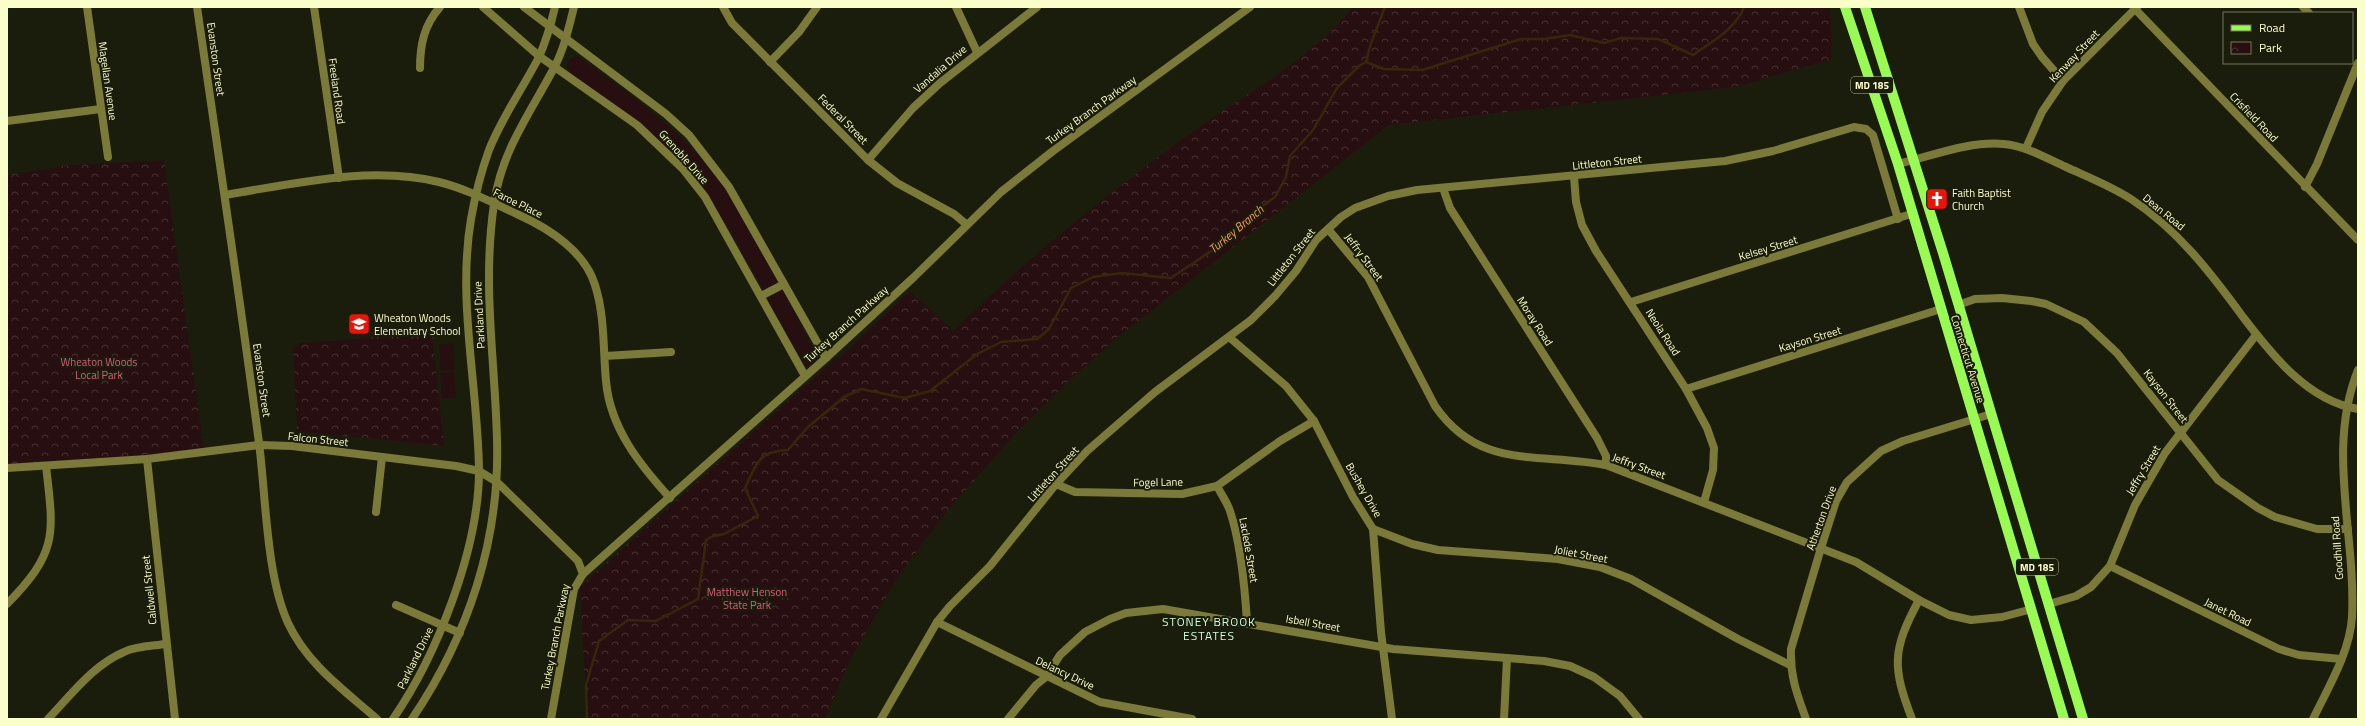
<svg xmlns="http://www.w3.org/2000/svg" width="2365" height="726" viewBox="0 0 2365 726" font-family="'Titillium Web',sans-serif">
	<defs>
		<pattern id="park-crowns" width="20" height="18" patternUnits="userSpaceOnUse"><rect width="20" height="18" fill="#270f11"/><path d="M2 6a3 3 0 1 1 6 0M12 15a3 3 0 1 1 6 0" fill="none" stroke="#473332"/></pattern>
	</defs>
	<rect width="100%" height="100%" fill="#1b1d0c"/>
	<g fill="#270f11">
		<path d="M575 56 580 58C634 96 685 133 724 187 746 216 761 250 778 282L763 290 728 227 703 188 604 98 569 73 567 65 569 60Z"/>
		<polygon points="783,290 817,356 816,362 808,366 805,366 767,298"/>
		<polygon points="453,343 455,370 441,371 439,345"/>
		<polygon points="454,372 456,398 442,399 440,373"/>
	</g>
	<g fill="url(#park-crowns)">
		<path d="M1353 7H1830L1832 59 1736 87 1389 125 1119 336 1073 377 1019 430 946 512 897 578 848 664 825 719H587L580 587 836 358 838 359 910 291 953 331C1026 259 1106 195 1188 135 1244 95 1309 61 1353 7Z"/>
		<polygon points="164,160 204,451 7,468 7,175 70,165"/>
		<polygon points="432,333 444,446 297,431 293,349 300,343"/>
	</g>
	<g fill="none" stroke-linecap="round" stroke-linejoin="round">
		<g stroke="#38250a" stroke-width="2.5">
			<polyline points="1366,62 1370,46 1385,7"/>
			<path d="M587 719 586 685 599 641 628 620 656 621 698 599 706 540 713 536 724 534 758 516 745 488C757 463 758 451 788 450L807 428 844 397 861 389 905 398 930 391 977 354 1001 342 1037 339 1049 329 1071 288 1093 277 1122 273 1171 278 1220 245 1250 215 1275 197 1286 177 1290 156 1313 130 1337 88 1359 66 1366 62 1384 69 1422 70 1521 39H1544L1570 35 1604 43 1621 38 1658 39 1693 55C1711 42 1736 29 1744 7"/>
		</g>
		<g stroke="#7b7a38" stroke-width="8">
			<polyline points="87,7 108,157"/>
			<path d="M197 7C218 152 240 298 259 443 266 497 266 574 288 623 307 664 344 690 377 719"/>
			<polyline points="314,7 339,178"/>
			<polyline points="483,7 539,56 637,125 683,169 705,197 805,376"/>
			<polyline points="524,7 666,114 689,135 729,187 826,358"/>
			<polyline points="723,7 732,23 868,160 897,183 954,214 966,224"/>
			<polyline points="956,7 977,52"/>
			<polyline points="2019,7 2033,44 2042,57 2063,81"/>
			<polyline points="2303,7 2309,13"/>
			<polyline points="2135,9 2358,240"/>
			<polyline points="770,62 799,32 817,7"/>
			<path d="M420 68C420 45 424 25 440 7"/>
			<polyline points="7,121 101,109"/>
			<polyline points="2026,148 2042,112 2063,81 2137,7"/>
			<polyline points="868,160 913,108 940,83 1037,7"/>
			<path d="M1898 164C1932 156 1968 141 2004 144 2026 146 2046 158 2066 167 2088 177 2111 186 2131 199 2177 229 2211 273 2243 317 2272 355 2308 401 2358 409"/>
			<polyline points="1574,177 1576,202 1582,225 1596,251 1686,389 1707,428 1714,448 1713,470 1704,502"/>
			<polyline points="2305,187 2317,164 2358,63"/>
			<polyline points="1443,188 1450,208 1597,438 1606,456 1606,465"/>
			<path d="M225 195C293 184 370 165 439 182 467 189 493 203 519 215 550 229 585 252 595 285 605 316 603 350 606 381 610 428 640 465 670 498"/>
			<path d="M1328 229 1368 277 1435 406C1480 471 1538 452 1606 465L1856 562 1919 600 1949 615 1971 620 2002 617 2032 609"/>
			<polyline points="761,296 784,284"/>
			<polyline points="1631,302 1911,214"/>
			<polyline points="1958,305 1975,299 2002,298 2031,301 2046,304 2084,322 2117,353 2218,480 2258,508 2275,517 2317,529 2348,529"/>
			<polyline points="605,356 671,352"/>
			<polyline points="1686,389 1941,309"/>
			<polyline points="147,459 175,719"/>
			<polyline points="7,468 147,459 259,445 292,446 456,466 479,471 497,482 578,561 583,574"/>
			<polyline points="1056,484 1075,492 1182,494 1217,486 1280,441 1314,421"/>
			<path d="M1217 486C1221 494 1227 502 1230 511 1240 541 1245 590 1247 622"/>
			<polyline points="376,512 382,457"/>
			<polyline points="1373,529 1412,544 1438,550 1558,559 1600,567 1631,579 1738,639 1790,665"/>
			<polyline points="2110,566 2279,649 2299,655 2341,659"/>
			<path d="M7 604C58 552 54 535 46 466"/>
			<polyline points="2049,604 2076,596 2091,587 2110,566 2135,505 2165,453 2256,335"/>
			<polyline points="396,605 460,633"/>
			<polyline points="937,622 1100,702 1192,719"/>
			<path d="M48 719C71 695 93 665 124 652 136 646 153 646 166 644"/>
			<polyline points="551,719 574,589 583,574 826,358 914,277 1001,192 1053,151 1250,7"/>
			<polyline points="881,719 937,622 950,606 990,566 1056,484 1087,451 1155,392 1251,320 1275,296 1296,271 1316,240 1341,217 1355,208 1388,196 1417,190 1725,161 1773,151 1854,127 1866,129 1873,135 1898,219"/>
			<polyline points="1008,719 1036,685 1046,677 1060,655 1085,632 1110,619 1126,613 1163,609 1393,649 1544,661 1570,666 1594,677 1620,696 1639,719"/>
			<polyline points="1504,719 1507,658"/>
			<path d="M1806 719C1797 694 1790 677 1791 649L1821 548 1836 501 1847 482 1881 451 1903 441 1991 414"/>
			<path d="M1912 719C1892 667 1892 650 1919 600"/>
			<path d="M2313 719C2328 688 2350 652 2352 617 2356 534 2326 449 2358 370"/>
		</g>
		<g stroke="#7b7a38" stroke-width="8">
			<polyline points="1229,337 1286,386 1314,421 1353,497 1373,529 1381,632 1392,719"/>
			<path d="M393 719C437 655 479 549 479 470 478 387 457 301 471 219 475 196 481 172 489 150 502 117 523 88 539 57 546 41 551 24 555 7"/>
			<path d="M412 719C468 636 500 541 497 440 495 359 482 285 494 204 501 152 530 113 554 68 564 49 569 27 574 7"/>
		</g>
		<g stroke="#9afa54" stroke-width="10">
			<polyline points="1845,7 1898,164 2064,719"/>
			<polyline points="1865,7 1943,253 2083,719"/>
		</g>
	</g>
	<defs>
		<g id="church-square" transform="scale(1.15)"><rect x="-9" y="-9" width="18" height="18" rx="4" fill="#ec1307" stroke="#1b1d0c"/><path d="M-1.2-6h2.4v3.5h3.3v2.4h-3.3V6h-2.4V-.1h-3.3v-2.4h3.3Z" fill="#fff"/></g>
		<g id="school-square" transform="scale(1.15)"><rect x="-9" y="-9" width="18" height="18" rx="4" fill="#ec1307" stroke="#1b1d0c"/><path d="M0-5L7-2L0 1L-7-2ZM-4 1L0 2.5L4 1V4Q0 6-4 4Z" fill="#fff"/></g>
	</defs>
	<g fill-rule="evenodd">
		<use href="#church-square" x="1937" y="199"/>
		<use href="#school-square" x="359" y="324"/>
	</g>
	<g text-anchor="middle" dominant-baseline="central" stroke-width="4" stroke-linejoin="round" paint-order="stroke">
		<g fill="#1b1d0c" stroke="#b7ba90" stroke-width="1">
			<rect x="1851" y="77" width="42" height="16" rx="3"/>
			<rect x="2016" y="559" width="42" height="16" rx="3"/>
		</g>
		<g font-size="10" font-weight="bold" fill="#fafec9">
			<text x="1872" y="85">MD 185</text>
			<text x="2037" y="567">MD 185</text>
		</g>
		<g font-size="11" fill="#fafec9" stroke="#1b1d0c">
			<text transform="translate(2074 56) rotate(-47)">Kenway Street</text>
			<text transform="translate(216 59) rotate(82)">Evanston Street</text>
			<text transform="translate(940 69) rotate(-41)">Vandalia Drive</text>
			<text transform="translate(108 81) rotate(82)">Magellan Avenue</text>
			<text transform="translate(337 91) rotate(82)">Freeland Road</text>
			<text transform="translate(1091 110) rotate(-36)">Turkey Branch Parkway</text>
			<text transform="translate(2254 117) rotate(46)">Crisfield Road</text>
			<text transform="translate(843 119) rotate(45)">Federal Street</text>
			<text transform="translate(684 157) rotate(48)">Grenoble Drive</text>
			<text transform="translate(1607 162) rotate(-6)">Littleton Street</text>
			<text transform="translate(518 203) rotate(26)">Faroe Place</text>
			<text transform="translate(2164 212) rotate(39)">Dean Road</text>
			<text transform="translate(1768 248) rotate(-17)">Kelsey Street</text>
			<text transform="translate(1291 257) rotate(-52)">Littleton Street</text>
			<text transform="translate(1364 257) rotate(53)">Jeffry Street</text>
			<text transform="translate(479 315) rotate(-93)">Parkland Drive</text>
			<text transform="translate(1535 321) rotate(57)">Moray Road</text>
			<text transform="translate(846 324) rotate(-42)">Turkey Branch Parkway</text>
			<text transform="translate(1663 332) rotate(57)">Neola Road</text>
			<text transform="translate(1810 339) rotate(-17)">Kayson Street</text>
			<text transform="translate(1968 359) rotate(73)">Connecticut Avenue</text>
			<text transform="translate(262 380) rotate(82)">Evanston Street</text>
			<text transform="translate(2166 396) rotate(52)">Kayson Street</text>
			<text transform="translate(318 439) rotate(6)">Falcon Street</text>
			<text transform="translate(1639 466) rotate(20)">Jeffry Street</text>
			<text transform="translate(2143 470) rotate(-59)">Jeffry Street</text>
			<text transform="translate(1053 474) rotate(-48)">Littleton Street</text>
			<text transform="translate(1158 482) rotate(-1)">Fogel Lane</text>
			<text transform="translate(1364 490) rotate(60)">Bushey Drive</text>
			<text transform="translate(1821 518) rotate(-70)">Atherton Drive</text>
			<text transform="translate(2337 548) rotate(-94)">Goodhill Road</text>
			<text transform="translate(1249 550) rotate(80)">Laclede Street</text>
			<text transform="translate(1581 554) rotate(11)">Joliet Street</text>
			<text transform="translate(149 590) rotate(-96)">Caldwell Street</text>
			<text transform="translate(2228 612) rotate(26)">Janet Road</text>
			<text transform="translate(1313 623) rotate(10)">Isbell Street</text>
			<text transform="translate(555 637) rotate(-79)">Turkey Branch Parkway</text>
			<text transform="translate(415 658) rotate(-64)">Parkland Drive</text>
			<text transform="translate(1065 673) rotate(25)">Delancy Drive</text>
		</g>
		<g font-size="11" fill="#fafec9" stroke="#1b1d0c" text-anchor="start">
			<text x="1952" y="193">Faith Baptist<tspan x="1952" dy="13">Church</tspan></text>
			<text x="374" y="318">Wheaton Woods<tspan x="374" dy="13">Elementary School</tspan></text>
		</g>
		<g font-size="11" fill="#da597f" stroke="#1b1d0c">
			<text x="99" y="362">Wheaton Woods<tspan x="99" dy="13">Local Park</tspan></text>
			<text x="747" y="592">Matthew Henson<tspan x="747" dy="13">State Park</tspan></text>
		</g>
		<g font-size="12" font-style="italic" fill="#fa9d5b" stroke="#1b1d0c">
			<text transform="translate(1236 229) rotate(-40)">Turkey Branch</text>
		</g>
		<g font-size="12" letter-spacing="1" fill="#cbfedb" stroke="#1b1d0c">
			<text x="1209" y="621">STONEY BROOK<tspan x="1209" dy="14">ESTATES</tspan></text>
		</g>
	</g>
	<rect width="2365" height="726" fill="none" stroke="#fafec9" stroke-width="16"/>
	<rect x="2223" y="12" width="130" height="52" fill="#1b1d0c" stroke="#747758"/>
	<rect x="2231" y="25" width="20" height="6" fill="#9afa54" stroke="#747758"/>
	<text x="2259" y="32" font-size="12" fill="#fafec9">Road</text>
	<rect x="2231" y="42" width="20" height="12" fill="url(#park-crowns)" stroke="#747758"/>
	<text x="2259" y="52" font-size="12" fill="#fafec9">Park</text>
</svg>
